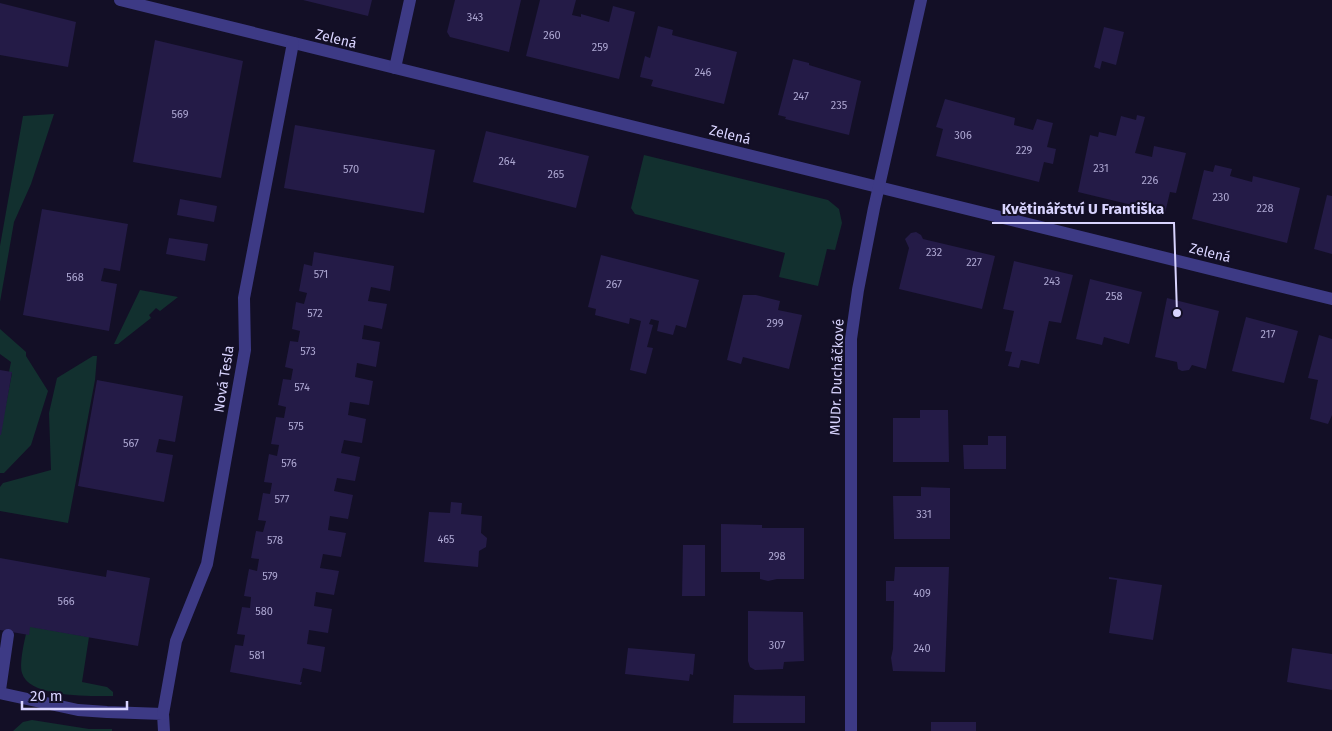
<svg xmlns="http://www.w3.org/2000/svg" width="1332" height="731" viewBox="0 0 1332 731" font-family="'Fira Sans',sans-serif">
	<rect width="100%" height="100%" fill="#130f26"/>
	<g fill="#12302f">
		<polygon points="54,114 31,184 14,222 0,302 0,246 23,116"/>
		<polygon points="644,155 828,200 839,209 842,223 835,250 827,249 818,286 779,277 785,253 635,214 631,208"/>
		<polygon points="140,290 178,297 160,311 156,308 149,315 151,318 118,344 114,344"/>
		<polygon points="0,329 26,352 26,356 48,391 31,445 4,473 0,473 0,434 12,373 9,372 11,362 0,354"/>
		<polygon points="93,356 97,356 95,380 68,523 0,511 0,487 3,483 51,470 49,413 57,378"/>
		<path d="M28 626 89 637 82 682 107 687 113 692V696C92 696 29 698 22 673 19 662 25 638 28 626Z"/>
		<polygon points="32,720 89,729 112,729 112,731 13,731 23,722"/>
	</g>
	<g fill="#241b47">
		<polygon points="303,0 372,0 368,16"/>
		<polygon points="455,0 521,0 509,52 450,37 447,32"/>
		<polygon points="540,0 576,0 572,15 581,17 581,14 609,22 613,6 635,12 619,79 526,56"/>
		<polygon points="0,3 76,22 68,67 0,55"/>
		<polygon points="658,26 673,30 672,35 737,52 724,104 651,86 653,80 640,77 645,56 650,58"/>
		<polygon points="1104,27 1124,32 1116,65 1102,61 1100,69 1094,67"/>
		<polygon points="155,40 243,61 221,178 133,162"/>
		<polygon points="793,59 809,63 809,65 861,81 849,135 785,119 786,117 778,115"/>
		<polygon points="945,99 1015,118 1014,125 1033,130 1037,119 1053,123 1047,147 1056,149 1053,164 1044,162 1039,182 936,156 943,129 936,127"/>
		<polygon points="1137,115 1145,117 1135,153 1152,157 1154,146 1186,153 1176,193 1170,192 1165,213 1078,192 1090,135 1098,137 1099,132 1116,136 1121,116 1136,120"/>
		<polygon points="295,125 435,150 424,213 284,188"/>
		<polygon points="486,131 589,156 576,208 473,182"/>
		<polygon points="1215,165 1232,169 1230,176 1252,182 1253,176 1300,188 1287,243 1192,219 1204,170 1213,172"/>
		<polygon points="1327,195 1332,196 1332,254 1314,249"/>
		<polygon points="180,199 217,206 214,222 177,215"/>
		<polygon points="42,209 128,224 120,271 104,268 101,281 117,284 109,331 23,315"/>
		<polygon points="916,232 921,235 923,239 995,256 982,309 899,289 909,248 905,239 911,233"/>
		<polygon points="169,238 208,244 205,261 166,254"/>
		<polygon points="314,252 394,266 390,291 371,287 368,301 387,304 382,329 364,325 362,339 380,342 376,367 357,363 355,377 373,381 369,405 350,402 348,415 366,419 362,443 344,440 341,453 360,457 355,481 337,478 334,491 353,495 348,519 330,516 328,530 346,533 341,557 323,554 320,568 339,571 334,595 316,592 314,606 332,609 328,633 309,630 307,644 325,647 321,672 303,668 300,682 302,682 301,685 230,672 235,645 243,646 245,635 237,634 242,607 250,608 251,597 244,596 249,569 257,571 259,559 251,558 256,531 263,532 266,521 258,520 263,493 270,494 272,483 264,482 269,454 277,456 279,445 271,444 276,417 284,418 286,407 278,405 283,379 291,380 293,369 285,367 290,341 298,342 300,331 292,329 296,302 304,304 307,293 299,291 304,264 312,266"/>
		<polygon points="601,255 699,280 686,328 676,325 673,335 657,331 659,321 651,319 649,324 653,325 647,347 653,348 646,374 630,370 641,321 630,318 629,324 595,315 596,309 588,307"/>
		<polygon points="1014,261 1073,275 1061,323 1049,321 1039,364 1021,360 1019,368 1008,366 1012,352 1005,351 1014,311 1003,309"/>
		<polygon points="1090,279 1142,292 1129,344 1104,337 1102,345 1076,339"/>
		<polygon points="743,295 756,295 780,301 778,310 802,315 789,369 743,357 741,364 727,360"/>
		<polygon points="1167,298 1219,311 1206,369 1192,365 1189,370 1182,371 1178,369 1177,362 1155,357"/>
		<polygon points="1246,317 1298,331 1284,383 1232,371"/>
		<polygon points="1319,335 1332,339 1332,415 1328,424 1310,419 1318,380 1308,378"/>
		<polygon points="0,370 12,372 1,435 0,435"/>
		<polygon points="97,380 183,396 175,442 159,439 156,452 173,455 164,502 78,486"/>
		<polygon points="920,410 948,410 949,462 893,462 893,418 920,418"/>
		<polygon points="988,436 1006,436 1006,469 964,469 963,445 988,445"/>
		<polygon points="921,487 950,488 950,539 894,539 893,496 921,496"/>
		<polygon points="451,502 462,503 461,514 482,516 481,533 487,538 486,547 479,551 478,567 424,562 429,512 450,513"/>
		<polygon points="721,524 762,525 762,528 804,528 804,579 777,579 768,581 760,579 760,572 721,572"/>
		<polygon points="683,545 705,545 705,596 682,596"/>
		<polygon points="0,558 106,577 107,570 150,578 138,646 30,627 29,635 0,630"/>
		<polygon points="895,567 949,567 945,672 893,671 891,658 893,649 894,601 886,601 886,581 894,581"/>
		<polygon points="1109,577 1162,585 1153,640 1109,633 1117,580 1109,579"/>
		<polygon points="748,611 803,612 804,661 784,662 783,669 755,670 750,667 748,661"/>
		<polygon points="628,648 695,654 693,675 690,674 689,681 625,674"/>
		<polygon points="1292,648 1332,654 1332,690 1287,682"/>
		<polygon points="734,695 805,696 805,723 733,723"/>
		<rect x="931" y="722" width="45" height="9"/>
	</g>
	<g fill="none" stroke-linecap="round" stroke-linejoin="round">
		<g stroke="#3d3a85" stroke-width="12">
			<polyline points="0,690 8,635"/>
			<polyline points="0,693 78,710 107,712 163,714 164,731"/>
		</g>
		<g stroke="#3d3a85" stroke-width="12">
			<polyline points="120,0 1332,299"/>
			<polyline points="395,68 410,0"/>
			<polyline points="163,714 176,641 207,564 245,350 244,298 293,43"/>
			<polyline points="851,731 851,339 858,290 874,208 921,0"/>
		</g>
	</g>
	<g text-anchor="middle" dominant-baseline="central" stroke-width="4" stroke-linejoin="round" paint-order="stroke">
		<g font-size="11" fill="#aca6d1">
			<text x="475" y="17">343</text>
			<text x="552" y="35">260</text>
			<text x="600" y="47">259</text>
			<text x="703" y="72">246</text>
			<text x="801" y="96">247</text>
			<text x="839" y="105">235</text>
			<text x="180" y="114">569</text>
			<text x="963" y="135">306</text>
			<text x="1024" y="150">229</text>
			<text x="507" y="161">264</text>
			<text x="1101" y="168">231</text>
			<text x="351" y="169">570</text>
			<text x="556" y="174">265</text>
			<text x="1150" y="180">226</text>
			<text x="1221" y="197">230</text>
			<text x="1265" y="208">228</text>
			<text x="934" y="252">232</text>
			<text x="974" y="262">227</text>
			<text x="321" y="274">571</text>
			<text x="75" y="277">568</text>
			<text x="1052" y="281">243</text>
			<text x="614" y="284">267</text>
			<text x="1114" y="296">258</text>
			<text x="315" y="313">572</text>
			<text x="775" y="323">299</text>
			<text x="1268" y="334">217</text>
			<text x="308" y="351">573</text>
			<text x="302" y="387">574</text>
			<text x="296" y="426">575</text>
			<text x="131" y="443">567</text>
			<text x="289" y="463">576</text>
			<text x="282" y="499">577</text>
			<text x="924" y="514">331</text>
			<text x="446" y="539">465</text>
			<text x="275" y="540">578</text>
			<text x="777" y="556">298</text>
			<text x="270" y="576">579</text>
			<text x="922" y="593">409</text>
			<text x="66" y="601">566</text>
			<text x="264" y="611">580</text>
			<text x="777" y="645">307</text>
			<text x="922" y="648">240</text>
			<text x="257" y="655">581</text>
		</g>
		<g font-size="14" fill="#d9d4ff" stroke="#130f26">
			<text transform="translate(336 39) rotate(14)">Zelená</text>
			<text transform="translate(730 135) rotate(14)">Zelená</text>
			<text transform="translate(1210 253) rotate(14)">Zelená</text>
			<text transform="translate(837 377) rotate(-88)">MUDr. Ducháčkové</text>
			<text transform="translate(224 379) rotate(-81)">Nová Tesla</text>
		</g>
	</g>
	<path fill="none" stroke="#d9d4ff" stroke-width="2" d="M1177 313L1174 223H992"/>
	<circle fill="#d9d4ff" stroke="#130f26" stroke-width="2" cx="1177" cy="313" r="5"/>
	<g font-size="15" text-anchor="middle" font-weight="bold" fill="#d9d4ff" stroke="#130f26" stroke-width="4" stroke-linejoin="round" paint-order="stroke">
		<text x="1083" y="214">Květinářství U Františka</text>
	</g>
	<path d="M22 701v8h105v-8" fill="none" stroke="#d9d4ff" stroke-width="2.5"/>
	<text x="30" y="701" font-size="15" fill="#d9d4ff" stroke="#130f26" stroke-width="4" paint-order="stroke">20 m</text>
</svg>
